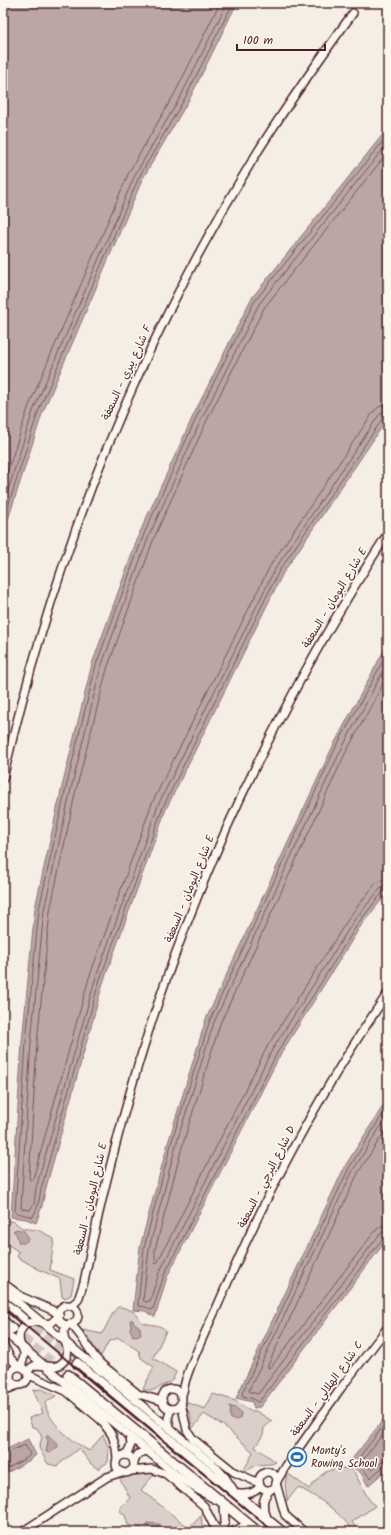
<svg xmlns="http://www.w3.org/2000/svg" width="391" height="1535" viewBox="0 0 391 1535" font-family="Kalam,'Playpen Sans Arabic',sans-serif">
	<rect width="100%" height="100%" fill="#f4eee4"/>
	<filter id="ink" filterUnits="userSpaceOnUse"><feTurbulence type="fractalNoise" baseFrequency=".025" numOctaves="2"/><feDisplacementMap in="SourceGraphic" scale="8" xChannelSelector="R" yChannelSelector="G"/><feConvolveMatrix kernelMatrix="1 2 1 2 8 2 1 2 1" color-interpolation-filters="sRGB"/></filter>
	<g filter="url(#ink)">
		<g fill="#dbd0c9" stroke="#92787a">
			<path d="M3 1220 15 1222C23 1231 26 1228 36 1230 42 1231 49 1236 54 1239L50 1270 74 1279 71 1295 65 1298 62 1297 60 1279 40 1270 17 1257 19 1252 3 1241Z"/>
			<path d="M118 1307C124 1307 132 1310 136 1314 138 1316 140 1320 142 1322 150 1326 160 1323 166 1331L153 1358 176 1372C172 1383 171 1381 162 1386 155 1390 151 1392 143 1389L154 1367 141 1358 139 1351 119 1338 109 1341 101 1356 94 1348 91 1341 84 1334 83 1330 102 1334 113 1313Z"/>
			<path d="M42 1389 56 1396 45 1402C47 1422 72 1441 89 1451L103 1435 109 1448 108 1462 98 1469 91 1464 79 1448 57 1466 48 1464 39 1448 42 1437 37 1428 32 1427 29 1418 43 1413 33 1390Z"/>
			<path d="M213 1394 236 1401 250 1411H256L272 1421 264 1428 263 1435 255 1447 276 1462C269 1466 262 1463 255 1466 251 1468 248 1471 243 1471L249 1461 253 1452 224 1426 204 1414 192 1429 190 1413 184 1407 186 1402 205 1409Z"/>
			<path d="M341 1468 350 1469 354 1472 368 1498 375 1506 352 1522 359 1532H350L352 1530C338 1510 319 1498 298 1487L287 1501V1499L285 1484 287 1473 309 1489C322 1475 321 1471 341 1468Z"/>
			<polygon points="136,1470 155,1473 141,1490 189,1528 201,1516 203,1532 184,1532 183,1531 182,1532 144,1532 140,1528 128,1525 125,1515 120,1511 120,1508 130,1498 120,1479 121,1476 129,1475"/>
		</g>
		<g fill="#baa7a5" stroke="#8d7174">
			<polygon points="3,3 237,3 190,98 143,178 42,414 3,535"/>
			<polygon points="388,128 388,418 283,573 166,809 103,983 45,1191 42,1206 36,1223 26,1219 11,1217 22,1042 35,908 61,791 92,664 140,532 194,414 251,299"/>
			<polygon points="388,643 388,892 362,924 280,1055 167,1277 155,1317 145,1311 133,1310 140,1247 168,1143 206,1019 332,748"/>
			<polygon points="388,1098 388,1238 260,1407 254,1408 252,1402 236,1398 345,1166"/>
			<polygon points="16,1229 24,1231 28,1237 28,1240 24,1243 19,1243 16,1233 13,1231"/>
			<polygon points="130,1320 133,1320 134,1323 140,1327 141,1335 133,1336 130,1329 131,1326"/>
			<polygon points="229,1406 238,1409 241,1413 240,1418 237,1420 231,1419 230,1415 231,1409"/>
			<polygon points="388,1414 388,1468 368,1486 361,1473 348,1464"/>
			<polygon points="48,1435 57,1443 58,1447 50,1453 46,1452 48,1441 46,1437"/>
			<polygon points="28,1439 36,1455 30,1460 3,1475 3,1451"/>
			<polygon points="147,1523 159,1524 163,1527 162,1531 154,1532 151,1527 146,1526"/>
		</g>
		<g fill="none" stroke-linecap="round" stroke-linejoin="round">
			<g stroke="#77555c" stroke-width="1">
				<polyline points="388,135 254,302 197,416 144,534 96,665 65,792 39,909 26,1042 15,1212 17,1213 33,1217 38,1205 41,1189 99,982 163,807 279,571 383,418 388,416"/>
				<polyline points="388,143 259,304 202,418 149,536 101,667 70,793 44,910 31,1042 21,1207 22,1209 30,1210 34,1204 36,1188 95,980 158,805 275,569 379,415 383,412 388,411"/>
				<polyline points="388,152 264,308 207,420 154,538 107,669 75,794 50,911 37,1043 29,1178 30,1180 33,1179 89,978 152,803 270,566 374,411 380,406 388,405"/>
				<polyline points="3,486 28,408 129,172 176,91 220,3"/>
				<polyline points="3,506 33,411 135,175 182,94 227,3"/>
				<polyline points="3,522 38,412 139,177 186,96 233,3"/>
				<polyline points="388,652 335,749 210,1020 171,1144 144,1248 138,1304 139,1306 146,1307 151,1310 153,1309 164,1275 277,1053 359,922 383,892 388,890"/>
				<polyline points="388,662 340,752 214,1022 176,1145 149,1249 143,1300 145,1302 150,1301 159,1273 272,1050 355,919 380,889 384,886 388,885"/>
				<polyline points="388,675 345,754 220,1024 182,1147 155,1250 155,1264 157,1263 267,1047 350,916 376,883 382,880 388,879"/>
				<polyline points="388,1106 349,1168 242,1393 243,1396 253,1399 257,1402 259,1402 383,1238 388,1236"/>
				<polyline points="388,1115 353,1170 249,1390 250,1392 258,1394 379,1235 383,1232 388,1231"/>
				<polyline points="388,1126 358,1173 268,1365 268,1368 271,1367 375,1231 381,1226 388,1225"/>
				<polyline points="388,1420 355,1463 364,1470 370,1478 384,1466 388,1465"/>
				<polyline points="388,1428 362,1461 372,1470 382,1462 388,1460"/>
				<polyline points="3,1454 25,1445 30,1454 28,1457 3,1471"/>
			</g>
			<g stroke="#d2c5bf" stroke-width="9" stroke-dasharray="9 4.5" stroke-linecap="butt">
				<polyline points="23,1319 77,1363"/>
				<polyline points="13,1330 68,1375"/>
			</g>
			<g stroke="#4a1f2b" stroke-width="10">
				<g id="minor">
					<path d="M3 779C53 560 135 352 252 161 283 110 318 61 353 13"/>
					<polyline points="3,1283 22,1297 52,1310 59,1315"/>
					<polyline points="3,1290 216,1467 225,1477 233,1489"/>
					<circle cx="68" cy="1315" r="10"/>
					<path d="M71 1306 78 1300 84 1282C101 1198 122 1115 148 1033 205 856 287 689 388 533"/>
					<polyline points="71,1324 80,1335 94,1356 101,1364 138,1394 162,1401"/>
					<polyline points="3,1331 175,1474 193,1487 214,1499"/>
					<polyline points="3,1344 11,1359 18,1366"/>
					<path d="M21 1366C23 1362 24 1359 24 1354 24 1350 21 1347 20 1343 17 1333 23 1323 33 1322 39 1320 45 1325 51 1323L59 1316"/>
					<circle cx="19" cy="1376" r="9"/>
					<path d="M28 1372C36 1356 52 1375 64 1361 75 1349 55 1335 69 1324"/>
					<polyline points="29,1375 66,1391 101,1420 112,1435 116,1448 117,1459"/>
					<circle cx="172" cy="1399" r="10"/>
					<polyline points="3,1391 18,1385"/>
					<path d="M181 1397C184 1391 184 1385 186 1379 194 1355 206 1330 217 1307 264 1197 320 1091 388 993"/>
					<polyline points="181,1403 187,1430 193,1439 234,1472 259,1483"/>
					<polyline points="170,1427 168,1418 171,1409"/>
					<polyline points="126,1455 131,1445 130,1437"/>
					<circle cx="125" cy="1464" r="9"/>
					<polyline points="134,1462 138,1454 146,1451"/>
					<polyline points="130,1471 152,1469 166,1474 204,1506 214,1526 219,1531"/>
					<circle cx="268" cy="1481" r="9"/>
					<polyline points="277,1481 286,1466 341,1388 388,1327"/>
					<polyline points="276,1483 285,1515 304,1532"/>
					<path d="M236 1494C246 1494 254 1495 260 1486"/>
					<path d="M268 1520C263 1508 260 1500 270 1490"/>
					<polyline points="222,1530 225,1521 224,1505"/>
					<polyline points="22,1532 107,1477 122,1472"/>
					<polyline points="233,1532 242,1527 253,1528"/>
				</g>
			</g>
			<g stroke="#4a1f2b" stroke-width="12">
				<g id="major">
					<polyline points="3,1302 23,1319"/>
					<polyline points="3,1321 12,1329"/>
					<polyline points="77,1363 282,1532"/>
					<polyline points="68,1375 258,1532"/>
				</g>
			</g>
			<use href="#minor" stroke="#fbf7ec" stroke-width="7"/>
			<use href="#major" stroke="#fbf7ec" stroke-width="9"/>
			<polyline stroke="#4a1f2b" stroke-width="2" points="3,1307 274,1532"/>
		</g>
	</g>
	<defs>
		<g id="stadium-ring" transform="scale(1)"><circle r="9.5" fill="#fbf7ec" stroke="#1f6fb2" stroke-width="1.5"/><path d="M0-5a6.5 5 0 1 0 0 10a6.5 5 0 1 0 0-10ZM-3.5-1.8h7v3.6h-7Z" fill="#1f6fb2"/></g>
	</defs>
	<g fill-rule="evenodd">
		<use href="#stadium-ring" x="297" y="1457"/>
	</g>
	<g text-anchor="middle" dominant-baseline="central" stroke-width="3.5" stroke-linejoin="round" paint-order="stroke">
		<g font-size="11" fill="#4a1f2b" stroke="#fbf7ec">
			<text transform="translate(127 373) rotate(-65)">شارع يبري - السعفة F</text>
			<text transform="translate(335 598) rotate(-59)">شارع البومان - السعفة E</text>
			<text transform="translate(190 889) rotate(-68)">شارع البومان - السعفة E</text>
			<text transform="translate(267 1177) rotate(-63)">شارع البرحي - السعفة D</text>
			<text transform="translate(91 1199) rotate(-77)">شارع البومان - السعفة E</text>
			<text transform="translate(327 1389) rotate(-54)">شارع الهلالي - السعفة C</text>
		</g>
		<g font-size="11" fill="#4a1f2b" stroke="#fbf7ec" text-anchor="start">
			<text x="311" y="1451">Monty's<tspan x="311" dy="13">Rowing School</tspan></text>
		</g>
	</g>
	<rect width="391" height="1535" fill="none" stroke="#fbf7ec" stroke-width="16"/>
	<rect x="8" y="8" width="375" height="1519" fill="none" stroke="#4a1f2b" stroke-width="1.5" filter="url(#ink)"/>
	<path d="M237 44v6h88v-6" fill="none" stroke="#4a1f2b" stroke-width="2"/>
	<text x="243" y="44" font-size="12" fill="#4a1f2b" stroke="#fbf7ec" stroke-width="3" paint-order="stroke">100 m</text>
</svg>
